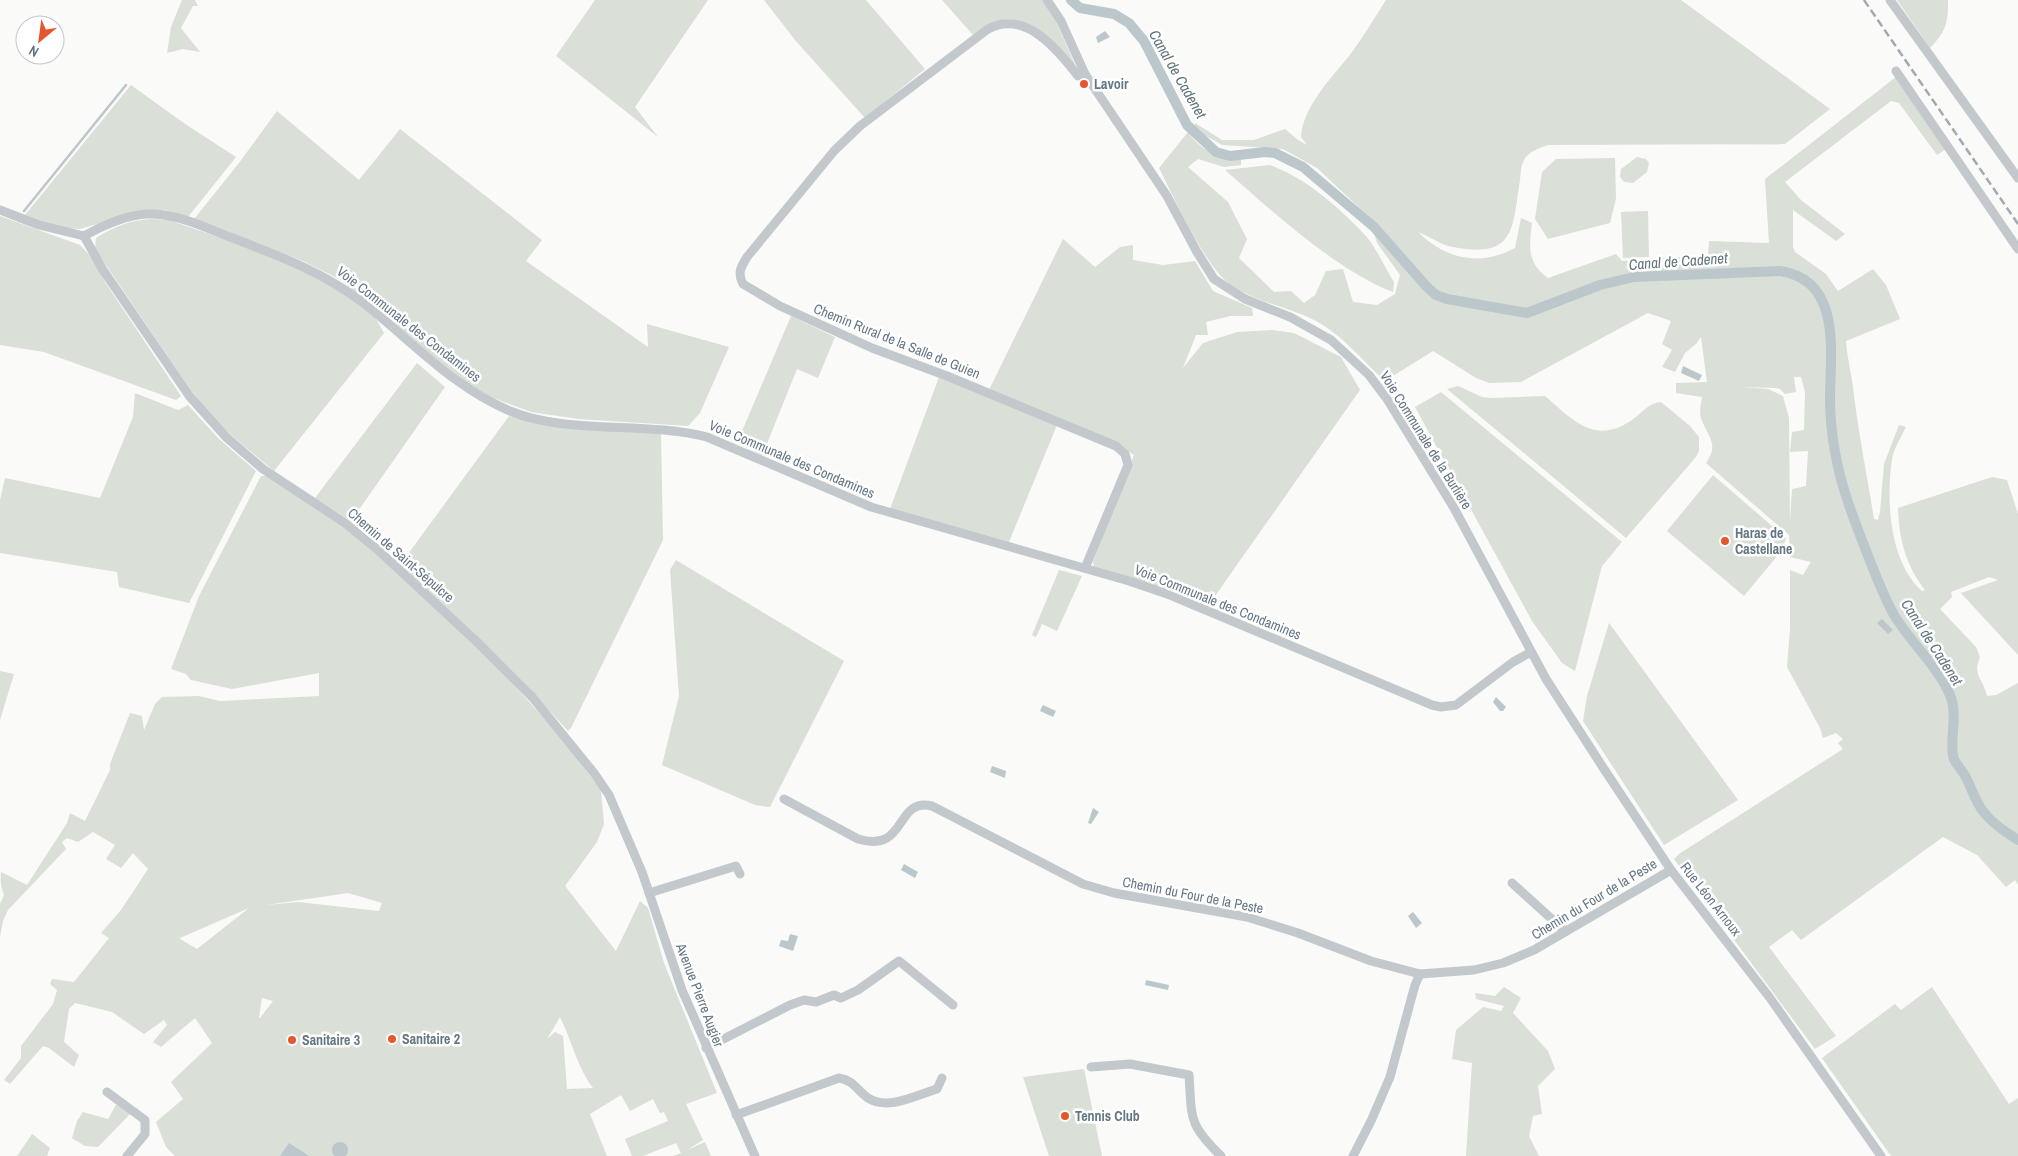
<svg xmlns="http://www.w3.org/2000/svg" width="2018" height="1156" viewBox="0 0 2018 1156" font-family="'Archivo Narrow',sans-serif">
	<rect width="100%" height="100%" fill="#fafaf8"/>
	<g fill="#dadfd7" fill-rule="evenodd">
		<polygon points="182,0 195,0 198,6 193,6 181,28 200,52 183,49 167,53 171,27"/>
		<polygon points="595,0 708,0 635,107 658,137 556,56"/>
		<polygon points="764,0 866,0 925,69 865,118 795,40"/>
		<polygon points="942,0 1043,0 1056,21 1076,67 1051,40 1022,22 1010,19 996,21 974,36"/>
		<path d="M1386 0H1681L1830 109 1785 144 1548 145C1542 147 1533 150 1528 155 1521 161 1521 171 1520 180 1512 229 1516 259 1453 247 1441 245 1429 236 1418 232 1445 259 1480 267 1515 248L1521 218 1532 223C1529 247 1527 263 1548 278L1616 254 1622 261 1708 255 1709 241 1769 243 1765 179 1896 77 1946 149 1937 155 1899 103 1891 101 1785 182 1801 200 1845 234 1836 241 1793 210V247L1795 252 1826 274 1838 291 1873 269 1886 285 1900 319 1846 341C1847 357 1851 371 1853 387 1858 431 1867 475 1874 519L1878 520 1880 512 1884 464 1899 425 1906 427C1901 437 1894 449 1892 459 1886 501 1889 561 1922 591L1925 590C1906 566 1899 539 1898 508L1992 477 2007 480 2018 514V655L1961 593 1998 580 1989 577 1951 592 1952 597 1940 609 1976 647 1980 657C1972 676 1983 678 1987 696L1996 695 2018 683V885L2015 880 2006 887 1977 855 1943 837 1801 940 1792 930 1769 947 1836 1036 1815 1049 1674 859 1679 854 1843 749 1838 743 1843 739 1836 733 1823 738 1820 728 1787 667 1790 629V570L1803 575 1811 562 1790 557 1789 535 1706 463C1720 443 1707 436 1701 418 1699 411 1701 404 1702 397L1676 393V383L1707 382 1701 337 1696 344 1685 353 1675 372 1662 367 1672 350 1662 344 1671 321 1648 313 1521 382 1489 383 1476 378 1433 351 1385 381C1363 361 1342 335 1316 321 1287 306 1251 302 1225 280 1202 259 1174 198 1159 168L1188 132C1201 151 1218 158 1241 160V165L1224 167 1198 159 1188 167 1228 202 1247 239 1239 258 1274 292 1291 291 1304 303 1315 295 1326 271 1343 269 1353 302 1377 305 1395 294 1400 275 1377 243 1369 217 1317 168 1283 149 1222 145 1194 129 1195 123 1222 140H1254L1285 129 1298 140 1307 145 1301 137C1303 105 1333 77 1352 52 1364 36 1375 17 1386 0ZM1794 377H1801L1805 392 1804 430 1792 432 1790 452 1808 451 1806 486 1792 489 1790 522 1789 418 1783 396 1768 389 1740 387 1775 388 1780 389 1785 394 1796 392Z"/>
		<path d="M1897 0H1948C1948 24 1946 31 1930 48Z"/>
		<polygon points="131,85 188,126 236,157 188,217 165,210 145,210 80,229 59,228 25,215"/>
		<polygon points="277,111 359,180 400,129 542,240 526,261 648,347 647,324 729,347 700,413 688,426 578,419 531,412 488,396 456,376 339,279 303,261 194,219 239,163"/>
		<polygon points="1637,157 1646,159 1649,163 1647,172 1633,183 1624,182 1620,177 1621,169"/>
		<polygon points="1615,158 1616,199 1610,223 1548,239 1535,219 1542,172 1556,159"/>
		<path d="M1270 165C1306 178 1340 208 1366 236 1377 249 1385 268 1394 282L1393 292C1337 271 1271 210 1225 170Z"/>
		<polygon points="1648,211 1649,257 1623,258 1621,212"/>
		<polygon points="0,216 80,245 95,261 105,282 181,396 176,400 44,352 0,345"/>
		<path d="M151 219 169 220C228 241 332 272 374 317 378 321 381 328 384 333L274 471 218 424 194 395 95 249 96 238C113 227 131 220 151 219Z"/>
		<polygon points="1063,239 1095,267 1120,247 1133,245 1133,260 1163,265 1195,261 1213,291 1252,308 1253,316 1230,316 1206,322 1208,335 1196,335 1183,368 1203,343 1237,332 1272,330 1294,333 1341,357 1360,390 1208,606 1169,591 1094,568 1093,561 1134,455 1117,444 989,390"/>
		<polygon points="791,316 835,337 818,378 797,369 762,456 737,443"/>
		<polygon points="417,363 445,387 351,521 315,498"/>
		<polygon points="939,377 1057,425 1009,542 890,509"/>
		<path d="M1458 386 1482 397 1492 398 1545 396C1572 419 1594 446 1632 420 1642 413 1648 403 1661 402L1690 426 1699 437V451L1696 457 1626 538 1447 389Z"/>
		<polygon points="1441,392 1622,542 1602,566 1575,671 1562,663 1532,621 1415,407"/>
		<polygon points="135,393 178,410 188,405 218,438 256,471 189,603 119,587 117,572 0,553 0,500 5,478 100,498 133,417"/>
		<polygon points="509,416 537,423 661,434 663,540 571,728 568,731 518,677 400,565"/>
		<polygon points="1713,475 1786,538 1782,550 1744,596 1667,531"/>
		<path d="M261 476H267L345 528 379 556 494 663 560 736 601 790 604 824 597 842 565 886 616 951 640 901 648 908 664 963 717 1093 686 1104 703 1140 687 1150 705 1142 711 1156H673L681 1153 676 1143 643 1156H632L625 1139 668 1121 664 1112 660 1113 653 1099 630 1111 621 1095 590 1114 607 1156H175L166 1147 156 1122 183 1099 171 1082 212 1043 195 1018 161 1047 153 1042 167 1025 164 1020 144 1034 112 1012 75 1003 69 1009 64 1042 79 1055 74 1067 49 1048 43 1046 10 1084 4 1080 21 1058V1046L53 1004 57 990 50 984 52 979 74 982 109 938 101 933 121 910 148 869 133 853 121 868 106 859 115 845 93 832 78 842 67 838 62 842 66 849 8 910 3 921 0 937V904L4 895C1 887 0 880 1 872L27 885 67 823 70 813 85 821 110 770V764L130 713 142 716 144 730 155 704 162 697 199 696 220 701 319 696V673L232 689 191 680 186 674 171 669 199 596ZM348 893 382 903 379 911 298 902 266 905ZM249 908 197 949 180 939V938ZM262 998 273 1001 260 1018 259 1017ZM560 1017C572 1041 577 1067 593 1088L567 1089 563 1036 555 1032 547 1039Z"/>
		<polygon points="676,560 844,661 770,807 755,805 662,765 679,696 670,570"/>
		<polygon points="1059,570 1082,576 1057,631 1042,624 1036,637 1032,635"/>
		<polygon points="1609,623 1738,800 1664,845 1583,721 1587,696"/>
		<polygon points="0,671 14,674 0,720"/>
		<polygon points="1504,987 1521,998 1513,1013 1548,1051 1555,1069 1538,1086 1542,1114 1533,1116 1529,1136 1539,1156 1466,1156 1472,1063 1452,1059 1456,1030 1483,1007 1501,1011 1504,1006 1476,999 1475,993 1495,996"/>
		<polygon points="1932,987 2009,1104 2018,1098 2018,1156 1891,1156 1822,1058 1895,1004 1901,1010"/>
		<polygon points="1084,1069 1102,1156 1049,1156 1023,1077"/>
		<polygon points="117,1103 131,1113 98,1147 85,1146 72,1138 77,1121 83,1112 108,1119"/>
		<polygon points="32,1134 50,1148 47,1156 17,1156"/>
	</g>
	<g fill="#bbc7cb">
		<polygon points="1105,31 1110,37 1098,43 1096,37"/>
		<polygon points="1683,366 1702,375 1699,381 1681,373"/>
		<polygon points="1882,619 1893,630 1888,634 1877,623"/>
		<polygon points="1496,697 1506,707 1503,711 1500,711 1493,702"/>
		<polygon points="1043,705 1056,711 1053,717 1040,711"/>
		<polygon points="992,766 1006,771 1005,778 990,772"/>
		<polygon points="1093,808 1099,812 1091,824 1088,823"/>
		<polygon points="904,864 918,872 915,878 901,870"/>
		<polygon points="1413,912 1422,923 1416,928 1408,916"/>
		<polygon points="790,934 798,936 793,951 779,946 781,940 788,941"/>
		<polygon points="1146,980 1169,985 1168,990 1145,985"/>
		<circle cx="340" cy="1150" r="8"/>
		<polygon points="289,1143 309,1156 280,1156"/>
	</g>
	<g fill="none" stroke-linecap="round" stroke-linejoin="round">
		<polyline stroke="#bbc7cb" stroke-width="2.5" points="24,211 126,85"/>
		<path stroke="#bbc7cb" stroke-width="10" d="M1071 0 1080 8 1114 14 1129 23 1144 41 1187 125 1216 152 1230 156 1265 152 1275 153 1303 167 1374 227 1427 287 1436 295 1447 299 1527 313 1600 285 1634 277 1780 271C1843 280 1830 354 1830 400 1830 418 1832 435 1835 452 1841 487 1854 520 1867 553 1875 574 1883 595 1894 615 1911 643 1937 665 1950 695 1959 716 1948 742 1954 759 1956 764 1961 769 1964 774 1970 784 1973 795 1979 805 1987 820 2004 831 2018 840"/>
		<g stroke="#c3c8cc" stroke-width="9">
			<polyline points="1047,0 1061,21 1085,74 1167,196 1197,252 1214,279 1245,299 1290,317 1331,340 1369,375 1387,399 1454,508 1546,679 1604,769 1671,870 1770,998 1881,1156"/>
			<polyline points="1890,0 2018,178"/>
			<polyline points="1896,71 2018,249"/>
			<path d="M1085 74 1078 76C1058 50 1025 9 988 29L860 126 834 151 747 257C741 267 737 273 743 284L780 306 872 348 947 376 1116 446 1125 454 1128 465 1085 568"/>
			<polyline points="0,210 39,225 84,236"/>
			<path d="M84 236C102 226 126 215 147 214 176 213 204 227 230 237 276 255 322 271 362 302 410 339 452 387 510 411 568 435 644 421 707 437L871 507 1129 581 1170 595 1432 705 1441 707 1456 705 1513 662 1531 652"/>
			<polyline points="84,236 103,270 190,397 226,437 263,469 345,523 378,550 477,642 533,698 594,773 609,795 642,872 682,990 755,1156"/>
			<path d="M784 799 858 839C908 854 894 797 932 806L1083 884 1114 893 1247 917 1298 933 1371 961 1420 974 1474 970 1503 963 1534 950 1671 870"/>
			<polyline points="1512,883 1565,931"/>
			<polyline points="649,893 736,866 740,874"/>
			<polyline points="706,1048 790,1005 804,1000 816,1002 834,995 841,998 858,990 899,961 953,1005"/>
			<path d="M1091 1067 1130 1064 1189 1075C1192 1119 1188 1124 1221 1156"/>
			<polyline points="107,1092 145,1120 145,1134 127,1156"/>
			<path d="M736 1115 839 1078C853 1080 857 1090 868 1098 887 1111 917 1095 937 1089L942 1078"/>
			<polyline points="1353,1156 1371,1121 1390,1077 1415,985 1420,974"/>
		</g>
		<polyline stroke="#a2aab0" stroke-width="2.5" stroke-dasharray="8 4" stroke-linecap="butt" points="1864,0 2018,224"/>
	</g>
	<g fill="#e4572e" stroke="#fff" stroke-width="2">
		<circle cx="1084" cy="84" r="5"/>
		<circle cx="1725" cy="541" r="5"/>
		<circle cx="392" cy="1039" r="5"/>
		<circle cx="292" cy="1040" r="5"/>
		<circle cx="1065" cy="1116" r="5"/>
	</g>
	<g text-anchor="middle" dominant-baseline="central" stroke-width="5" stroke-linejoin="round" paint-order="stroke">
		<g font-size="14" font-weight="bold" fill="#657683" stroke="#fff" text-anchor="start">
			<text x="1094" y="84">Lavoir</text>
			<text x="1735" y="533">Haras de<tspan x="1735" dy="16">Castellane</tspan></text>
			<text x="402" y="1039">Sanitaire 2</text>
			<text x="302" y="1040">Sanitaire 3</text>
			<text x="1075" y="1116">Tennis Club</text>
		</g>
		<g font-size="14" fill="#657683" stroke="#fff">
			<text transform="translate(409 324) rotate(38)">Voie Communale des Condamines</text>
			<text transform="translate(897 341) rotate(22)">Chemin Rural de la Salle de Guien</text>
			<text transform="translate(1426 440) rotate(58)">Voie Communale de la Burlière</text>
			<text transform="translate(792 459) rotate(23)">Voie Communale des Condamines</text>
			<text transform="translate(401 555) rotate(41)">Chemin de Saint-Sépulcre</text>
			<text transform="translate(1218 602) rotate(22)">Voie Communale des Condamines</text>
			<text transform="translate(1193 895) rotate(11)">Chemin du Four de la Peste</text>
			<text transform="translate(1594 899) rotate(-31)">Chemin du Four de la Peste</text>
			<text transform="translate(1711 899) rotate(52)">Rue Léon Arnoux</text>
			<text transform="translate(700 995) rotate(69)">Avenue Pierre Augier</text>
		</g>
		<g font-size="15" font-style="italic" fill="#60757c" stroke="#fff">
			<text transform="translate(1178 74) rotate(60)">Canal de Cadenet</text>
			<text transform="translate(1678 261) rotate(-4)">Canal de Cadenet</text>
			<text transform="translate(1932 642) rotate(57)">Canal de Cadenet</text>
		</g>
	</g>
	<g transform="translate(40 40) rotate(209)"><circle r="24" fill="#ffffff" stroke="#c1c8cd"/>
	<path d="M0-4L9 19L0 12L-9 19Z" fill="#e4572e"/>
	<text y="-8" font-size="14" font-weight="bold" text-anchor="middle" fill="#657683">N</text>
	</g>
</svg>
